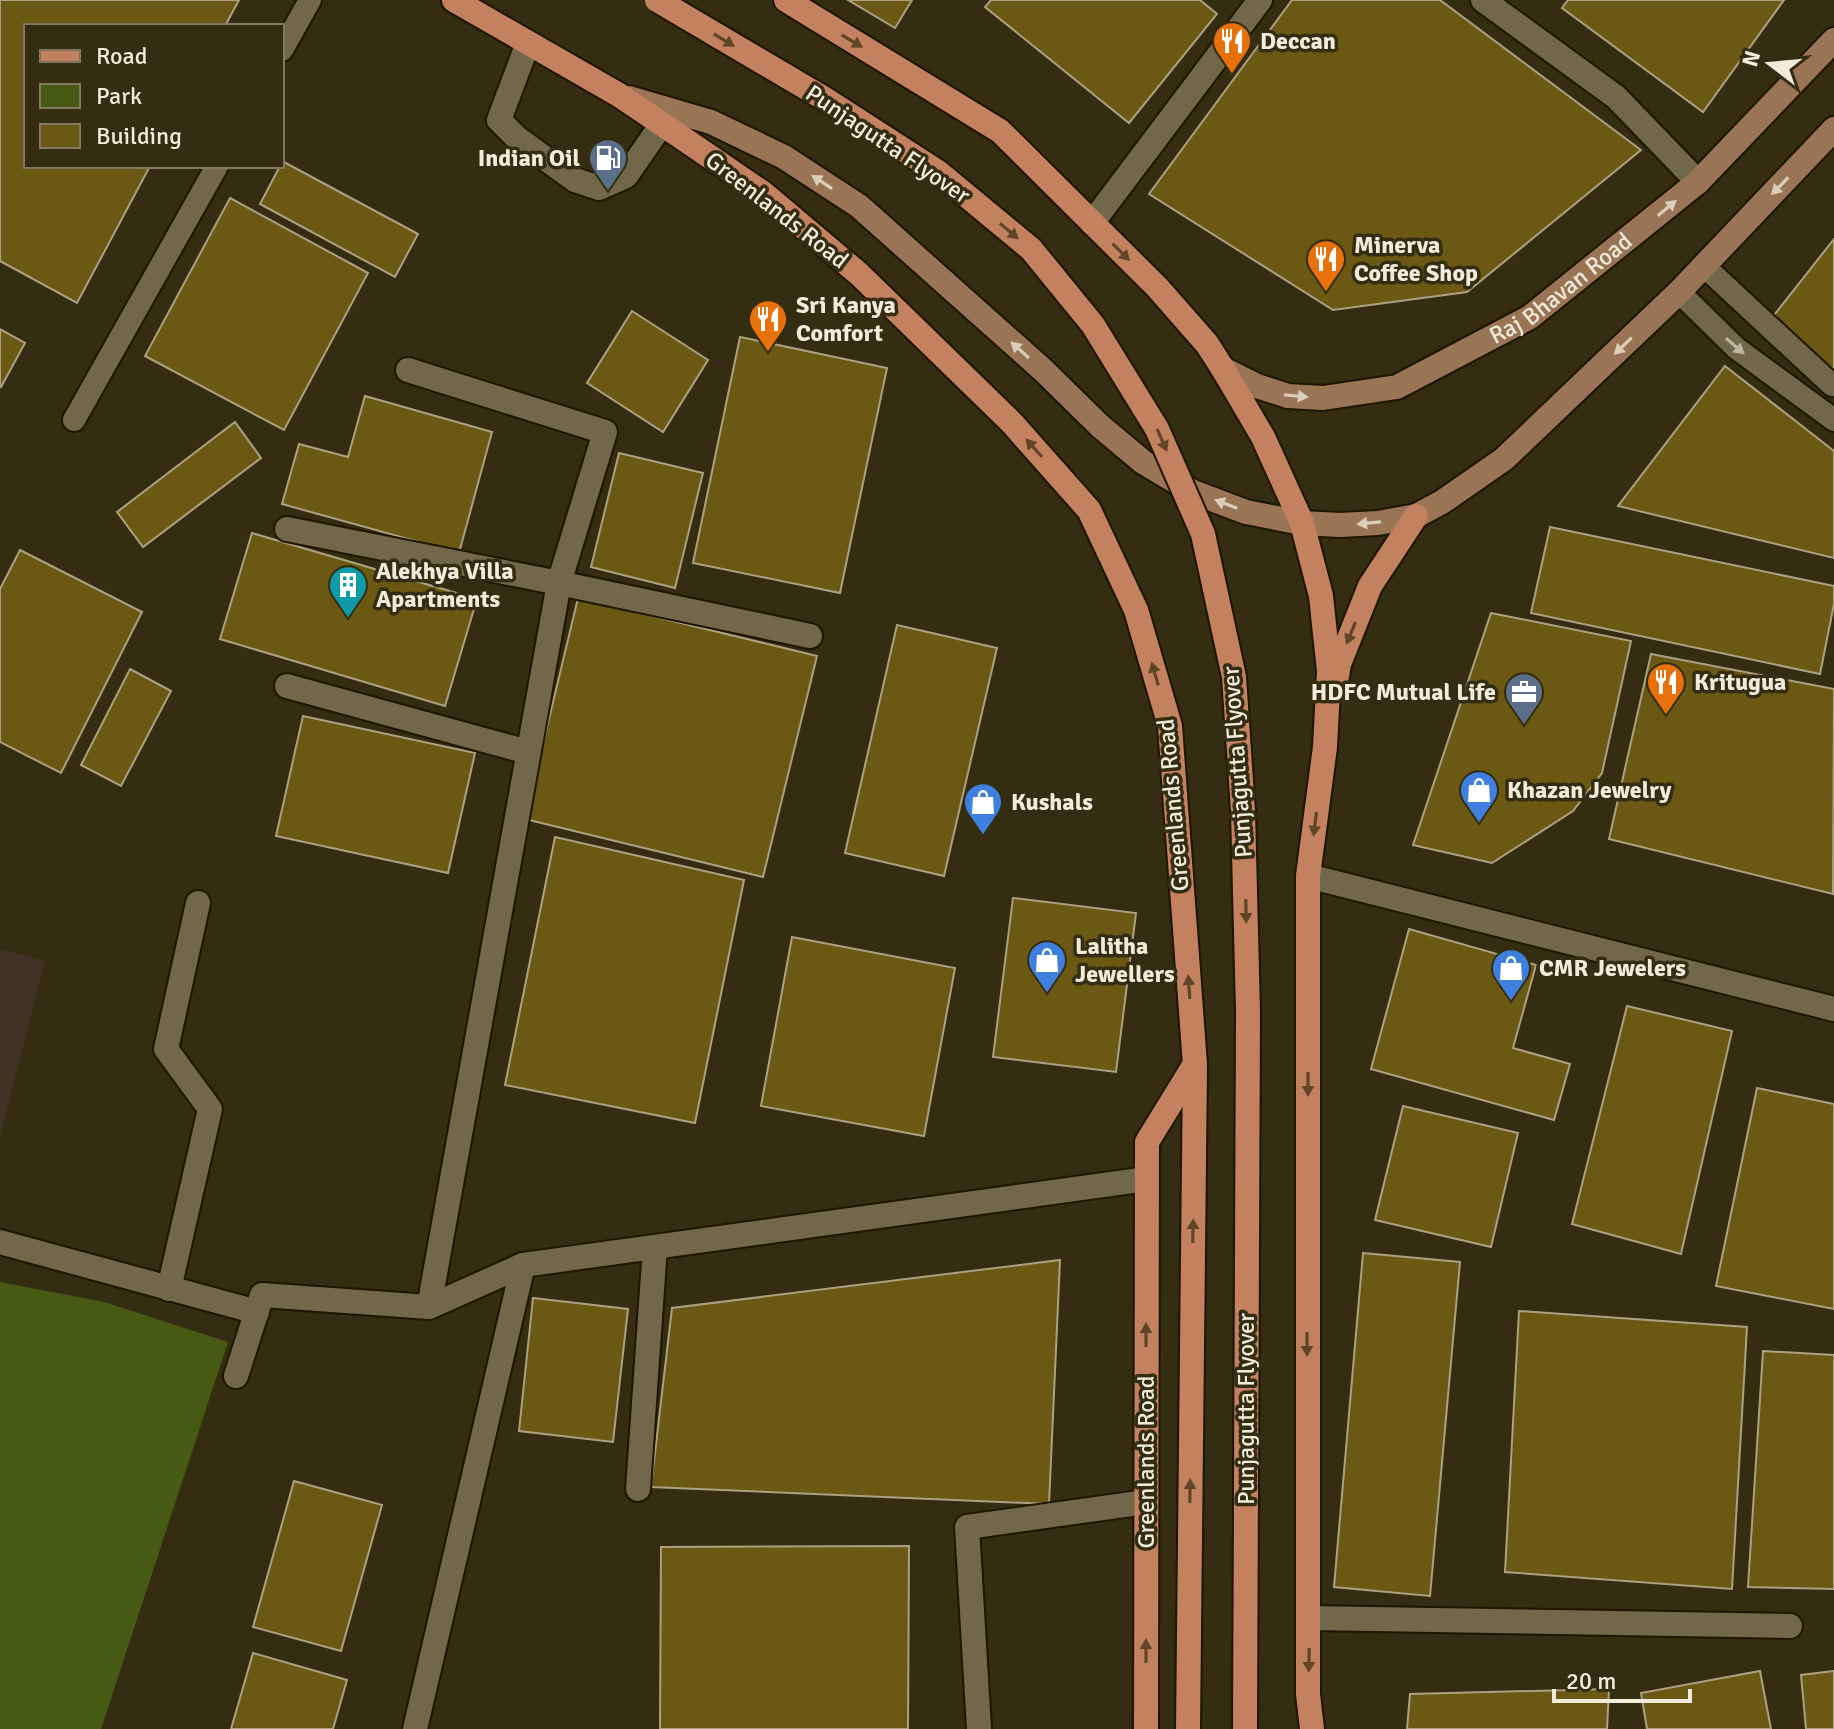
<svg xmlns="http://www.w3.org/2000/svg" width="1834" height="1729" viewBox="0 0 1834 1729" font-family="Signika,sans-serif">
	<rect width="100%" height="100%" fill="#352d12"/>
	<polygon fill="#403225" points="0,949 45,961 0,1136"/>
	<polygon fill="#475a14" points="0,1282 104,1302 228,1342 101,1729 0,1729"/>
	<g fill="#6b5812" stroke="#aba182" stroke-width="2">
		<polygon points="0,0 239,0 225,26 26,26 26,166 150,166 77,303 0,261"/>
		<polygon points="848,0 912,0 895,28"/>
		<polygon points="991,0 1200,0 1217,14 1129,123 985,7"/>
		<polygon points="1292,0 1440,0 1641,150 1467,292 1333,310 1149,194"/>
		<polygon points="1568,0 1784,0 1703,112 1562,8"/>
		<polygon points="282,161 418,234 395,277 260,204 280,166 282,166"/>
		<polygon points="230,198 368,273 284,430 145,356"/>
		<polygon points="1834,239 1834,370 1771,319"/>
		<polygon points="632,311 708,360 663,432 587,383"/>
		<polygon points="0,329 25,343 1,387 0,386"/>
		<polygon points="740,337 887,368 840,593 693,563"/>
		<polygon points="1725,366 1834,451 1834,558 1618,506"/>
		<polygon points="365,396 492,432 459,553 282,504 299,444 348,457"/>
		<polygon points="235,422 261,458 143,547 117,512"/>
		<polygon points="619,453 703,473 675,588 591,567"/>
		<polygon points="1550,527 1834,586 1834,604 1820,674 1531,613"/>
		<polygon points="252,533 477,599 445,706 220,639"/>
		<polygon points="20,550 142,612 61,773 0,742 0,589"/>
		<polygon points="578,598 817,656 763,877 525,819"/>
		<polygon points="1491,613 1631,641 1602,773 1573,811 1492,863 1413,845"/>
		<polygon points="897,625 997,648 944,876 845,853"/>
		<polygon points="1651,654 1834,689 1833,894 1609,839"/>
		<polygon points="130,669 171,691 121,786 81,765"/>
		<polygon points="303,716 475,753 448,873 276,836"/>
		<polygon points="555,837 744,880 695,1123 505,1085"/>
		<polygon points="1013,898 1136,913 1116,1072 993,1057"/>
		<polygon points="1409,929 1536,965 1513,1048 1570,1064 1554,1120 1371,1069"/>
		<polygon points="792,937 955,968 924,1136 761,1106"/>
		<polygon points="1627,1006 1732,1031 1681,1254 1572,1224"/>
		<polygon points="1757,1088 1834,1104 1834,1309 1716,1286"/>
		<polygon points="1403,1106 1518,1133 1491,1247 1375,1220"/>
		<polygon points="1363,1253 1460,1262 1430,1596 1334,1587"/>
		<polygon points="1060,1260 1049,1504 651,1487 672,1308"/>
		<polygon points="533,1298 628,1309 613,1442 519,1431"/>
		<polygon points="1519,1311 1747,1327 1732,1589 1505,1572"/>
		<polygon points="1763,1351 1834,1355 1834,1589 1748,1587"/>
		<polygon points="294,1481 382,1505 341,1651 253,1627"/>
		<polygon points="909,1546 908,1729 660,1729 661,1547"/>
		<polygon points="253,1653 347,1680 333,1729 231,1729"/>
		<polygon points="1760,1671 1771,1729 1647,1729 1641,1693"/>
		<polygon points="1834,1671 1834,1729 1806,1729 1801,1675"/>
		<polygon points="1609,1689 1607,1729 1407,1729 1410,1694"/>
	</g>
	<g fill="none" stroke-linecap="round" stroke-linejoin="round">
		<g stroke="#1d1500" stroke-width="26">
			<g id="lane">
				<polyline points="282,50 310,0"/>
				<polyline points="1704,266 1832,385 1834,384"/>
				<polyline points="1679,292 1736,348 1834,420"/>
				<polyline points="74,420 217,166"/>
			</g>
		</g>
		<g stroke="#1d1500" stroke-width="28">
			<g id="street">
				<polyline points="1483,0 1616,97 1698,182"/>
				<polyline points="528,43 499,120 517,138 575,180 599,188 626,176 662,124"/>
				<polyline points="1092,223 1260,0"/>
				<polyline points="408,370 605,432 559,583 429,1307"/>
				<polyline points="287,529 559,583 810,636"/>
				<polyline points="287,686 528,752"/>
				<polyline points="1308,876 1834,1009"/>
				<polyline points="0,1242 257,1312"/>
				<polyline points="169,1289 210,1109 166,1049 198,903"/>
				<polyline points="236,1376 262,1295 429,1307 523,1265 1147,1179"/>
				<polyline points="638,1489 655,1247"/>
				<polyline points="1309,1618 1790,1626"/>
				<polyline points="415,1729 523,1265"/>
				<polyline points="979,1729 967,1527 1146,1502"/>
			</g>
		</g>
		<g stroke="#1d1500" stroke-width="28">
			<g id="secondary">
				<polyline points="629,98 711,122 784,157 859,206 1043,370 1100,426 1143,462 1193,492 1246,512 1302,523 1340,525 1378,523 1416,516 1442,502 1504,459 1679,292 1834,129"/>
				<path id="s1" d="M1223 369 1257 386 1288 396 1323 398 1397 387 1530 317 1698 182 1834 40"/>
			</g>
		</g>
		<g stroke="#1d1500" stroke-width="28">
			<g id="primary">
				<polyline points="454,0 619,95 662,124 763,193 859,274 1012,423 1089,510 1136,610 1170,726 1195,1065 1188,1729"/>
				<polyline points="786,0 1000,131 1157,287 1207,344 1223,369 1263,437 1302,523 1321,596 1329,671 1325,747 1308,876 1308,1694 1312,1729"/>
				<polyline points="1336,682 1339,664 1370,586 1416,516"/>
				<polyline points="1146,1729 1147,1142 1193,1067"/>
			</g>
		</g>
		<use href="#lane" stroke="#71684b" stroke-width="22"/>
		<use href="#street" stroke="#71684b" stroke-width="24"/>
		<use href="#secondary" stroke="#9a7555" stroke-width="24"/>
		<use href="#primary" stroke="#c4815f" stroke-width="24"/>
		<g stroke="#1d1500" stroke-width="28" stroke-linecap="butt">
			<polyline id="primary-bridge" points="657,0 825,99 938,172 1031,249 1093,325 1157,429 1203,534 1234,677 1243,811 1248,1012 1245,1729"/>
		</g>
		<use href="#primary-bridge" stroke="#c4815f" stroke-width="24"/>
	</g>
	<defs><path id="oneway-solid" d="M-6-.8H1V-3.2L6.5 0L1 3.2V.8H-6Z" transform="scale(2)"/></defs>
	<g fill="#604629">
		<use href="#oneway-solid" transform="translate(724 40) rotate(31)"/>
		<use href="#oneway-solid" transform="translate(852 41) rotate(31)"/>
		<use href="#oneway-solid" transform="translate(1009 231) rotate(40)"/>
		<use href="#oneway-solid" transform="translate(1121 252) rotate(45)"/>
		<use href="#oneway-solid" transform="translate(1162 440) rotate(66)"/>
		<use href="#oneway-solid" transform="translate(1034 448) rotate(-132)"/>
		<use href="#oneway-solid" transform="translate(1351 633) rotate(112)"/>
		<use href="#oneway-solid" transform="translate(1155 674) rotate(-106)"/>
		<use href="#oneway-solid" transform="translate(1315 824) rotate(97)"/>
		<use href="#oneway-solid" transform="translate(1246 911) rotate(89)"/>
		<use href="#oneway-solid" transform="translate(1189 987) rotate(-94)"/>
		<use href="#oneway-solid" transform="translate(1308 1084) rotate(90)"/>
		<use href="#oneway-solid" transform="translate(1193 1231) rotate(-89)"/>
		<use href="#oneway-solid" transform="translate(1146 1335) rotate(-90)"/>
		<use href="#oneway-solid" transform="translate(1307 1344) rotate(90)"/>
		<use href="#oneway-solid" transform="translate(1190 1491) rotate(-89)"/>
		<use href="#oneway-solid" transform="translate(1146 1651) rotate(-90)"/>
		<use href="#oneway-solid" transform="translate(1309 1660) rotate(91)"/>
	</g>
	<g fill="#daceba">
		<use href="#oneway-solid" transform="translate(822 182) rotate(-147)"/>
		<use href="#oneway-solid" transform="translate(1780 186) rotate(134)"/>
		<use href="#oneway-solid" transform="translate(1667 208) rotate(-40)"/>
		<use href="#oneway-solid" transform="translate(1623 346) rotate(136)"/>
		<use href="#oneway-solid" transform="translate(1020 350) rotate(-138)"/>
		<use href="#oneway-solid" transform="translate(1296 396) rotate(6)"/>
		<use href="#oneway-solid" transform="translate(1226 504) rotate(-159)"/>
		<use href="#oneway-solid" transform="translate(1369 523) rotate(175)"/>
	</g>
	<use fill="#bdb7a1" href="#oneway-solid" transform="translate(1735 346) rotate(41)"/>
	<defs>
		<g id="restaurant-pin" transform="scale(2)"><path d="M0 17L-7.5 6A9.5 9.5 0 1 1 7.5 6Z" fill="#e8710a" stroke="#352d12"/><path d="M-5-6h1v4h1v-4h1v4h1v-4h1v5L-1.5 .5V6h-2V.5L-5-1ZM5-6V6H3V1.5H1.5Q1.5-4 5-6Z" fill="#fff"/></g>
		<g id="fuel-pin" transform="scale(2)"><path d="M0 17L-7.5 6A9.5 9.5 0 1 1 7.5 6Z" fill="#5c6f8a" stroke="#352d12"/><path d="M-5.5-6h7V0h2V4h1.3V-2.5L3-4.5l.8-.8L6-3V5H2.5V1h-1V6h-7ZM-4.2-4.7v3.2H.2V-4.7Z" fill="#fff"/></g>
		<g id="building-pin" transform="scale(2)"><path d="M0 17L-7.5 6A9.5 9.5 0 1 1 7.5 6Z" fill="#0f9aa8" stroke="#352d12"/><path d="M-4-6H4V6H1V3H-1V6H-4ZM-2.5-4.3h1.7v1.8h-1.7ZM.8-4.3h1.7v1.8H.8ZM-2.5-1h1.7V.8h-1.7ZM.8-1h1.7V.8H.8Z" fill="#fff"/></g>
		<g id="office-pin" transform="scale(2)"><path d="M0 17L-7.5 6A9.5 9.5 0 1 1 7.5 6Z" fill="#5c6f8a" stroke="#352d12"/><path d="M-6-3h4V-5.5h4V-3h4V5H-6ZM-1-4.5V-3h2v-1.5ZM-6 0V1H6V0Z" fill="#fff"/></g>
		<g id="shop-pin" transform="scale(2)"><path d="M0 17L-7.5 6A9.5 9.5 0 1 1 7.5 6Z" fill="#3f7fe0" stroke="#352d12"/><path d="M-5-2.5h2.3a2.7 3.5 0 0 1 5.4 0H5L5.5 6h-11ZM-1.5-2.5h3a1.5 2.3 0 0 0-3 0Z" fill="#fff"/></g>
	</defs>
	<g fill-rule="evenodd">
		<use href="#restaurant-pin" x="1232" y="41"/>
		<use href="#fuel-pin" x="608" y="158"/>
		<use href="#restaurant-pin" x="1326" y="259"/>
		<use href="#restaurant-pin" x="768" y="319"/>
		<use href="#building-pin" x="348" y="585"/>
		<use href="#restaurant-pin" x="1666" y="682"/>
		<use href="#office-pin" x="1524" y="692"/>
		<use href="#shop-pin" x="1479" y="790"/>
		<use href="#shop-pin" x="983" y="802"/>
		<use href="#shop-pin" x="1047" y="960"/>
		<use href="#shop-pin" x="1511" y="968"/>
	</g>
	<g text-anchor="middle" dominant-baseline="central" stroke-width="7" stroke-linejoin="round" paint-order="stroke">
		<g font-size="24" font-weight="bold" fill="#f0ebdb" stroke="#352d12" text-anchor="start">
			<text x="1260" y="41">Deccan</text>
			<text x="580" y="158" text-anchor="end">Indian Oil</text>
			<text x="1354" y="245">Minerva<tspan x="1354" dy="28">Coffee Shop</tspan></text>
			<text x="796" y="305">Sri Kanya<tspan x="796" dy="28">Comfort</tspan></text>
			<text x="376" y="571">Alekhya Villa<tspan x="376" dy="28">Apartments</tspan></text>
			<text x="1694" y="682">Kritugua</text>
			<text x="1496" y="692" text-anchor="end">HDFC Mutual Life</text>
			<text x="1507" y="790">Khazan Jewelry</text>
			<text x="1011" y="802">Kushals</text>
			<text x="1075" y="946">Lalitha<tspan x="1075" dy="28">Jewellers</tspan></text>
			<text x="1539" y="968">CMR Jewelers</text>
		</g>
		<g font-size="24" fill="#f0ebdb" stroke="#352d12">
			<text transform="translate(888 144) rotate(34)">Punjagutta Flyover</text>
			<text transform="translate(777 210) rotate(38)">Greenlands Road</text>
			<text stroke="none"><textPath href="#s1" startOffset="372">Raj Bhavan Road</textPath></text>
			<text transform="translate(1237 762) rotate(-94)">Punjagutta Flyover</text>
			<text transform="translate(1173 805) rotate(-95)">Greenlands Road</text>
			<text transform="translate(1246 1409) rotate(-90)">Punjagutta Flyover</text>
			<text transform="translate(1146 1462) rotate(-90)">Greenlands Road</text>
		</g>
	</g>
	<rect x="24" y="24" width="260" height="144" fill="#352d12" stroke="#807962" stroke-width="2"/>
	<rect x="40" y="50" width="40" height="12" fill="#c4815f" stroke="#807962" stroke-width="2"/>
	<text x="96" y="64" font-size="24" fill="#f0ebdb">Road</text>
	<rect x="40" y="84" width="40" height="24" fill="#475a14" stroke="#807962" stroke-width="2"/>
	<text x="96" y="104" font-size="24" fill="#f0ebdb">Park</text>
	<rect x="40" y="124" width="40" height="24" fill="#6b5812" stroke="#807962" stroke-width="2"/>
	<text x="96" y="144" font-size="24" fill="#f0ebdb">Building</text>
	<g transform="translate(1770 64) rotate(286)" stroke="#352d12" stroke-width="6" paint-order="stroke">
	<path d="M0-6L14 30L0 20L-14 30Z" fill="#f0ebdb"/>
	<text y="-12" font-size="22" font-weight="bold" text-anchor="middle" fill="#f0ebdb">N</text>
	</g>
	<path d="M1554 1689v12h136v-12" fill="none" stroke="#f0ebdb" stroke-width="4"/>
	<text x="1566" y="1689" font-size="24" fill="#f0ebdb" stroke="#352d12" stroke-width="6" paint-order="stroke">20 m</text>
</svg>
